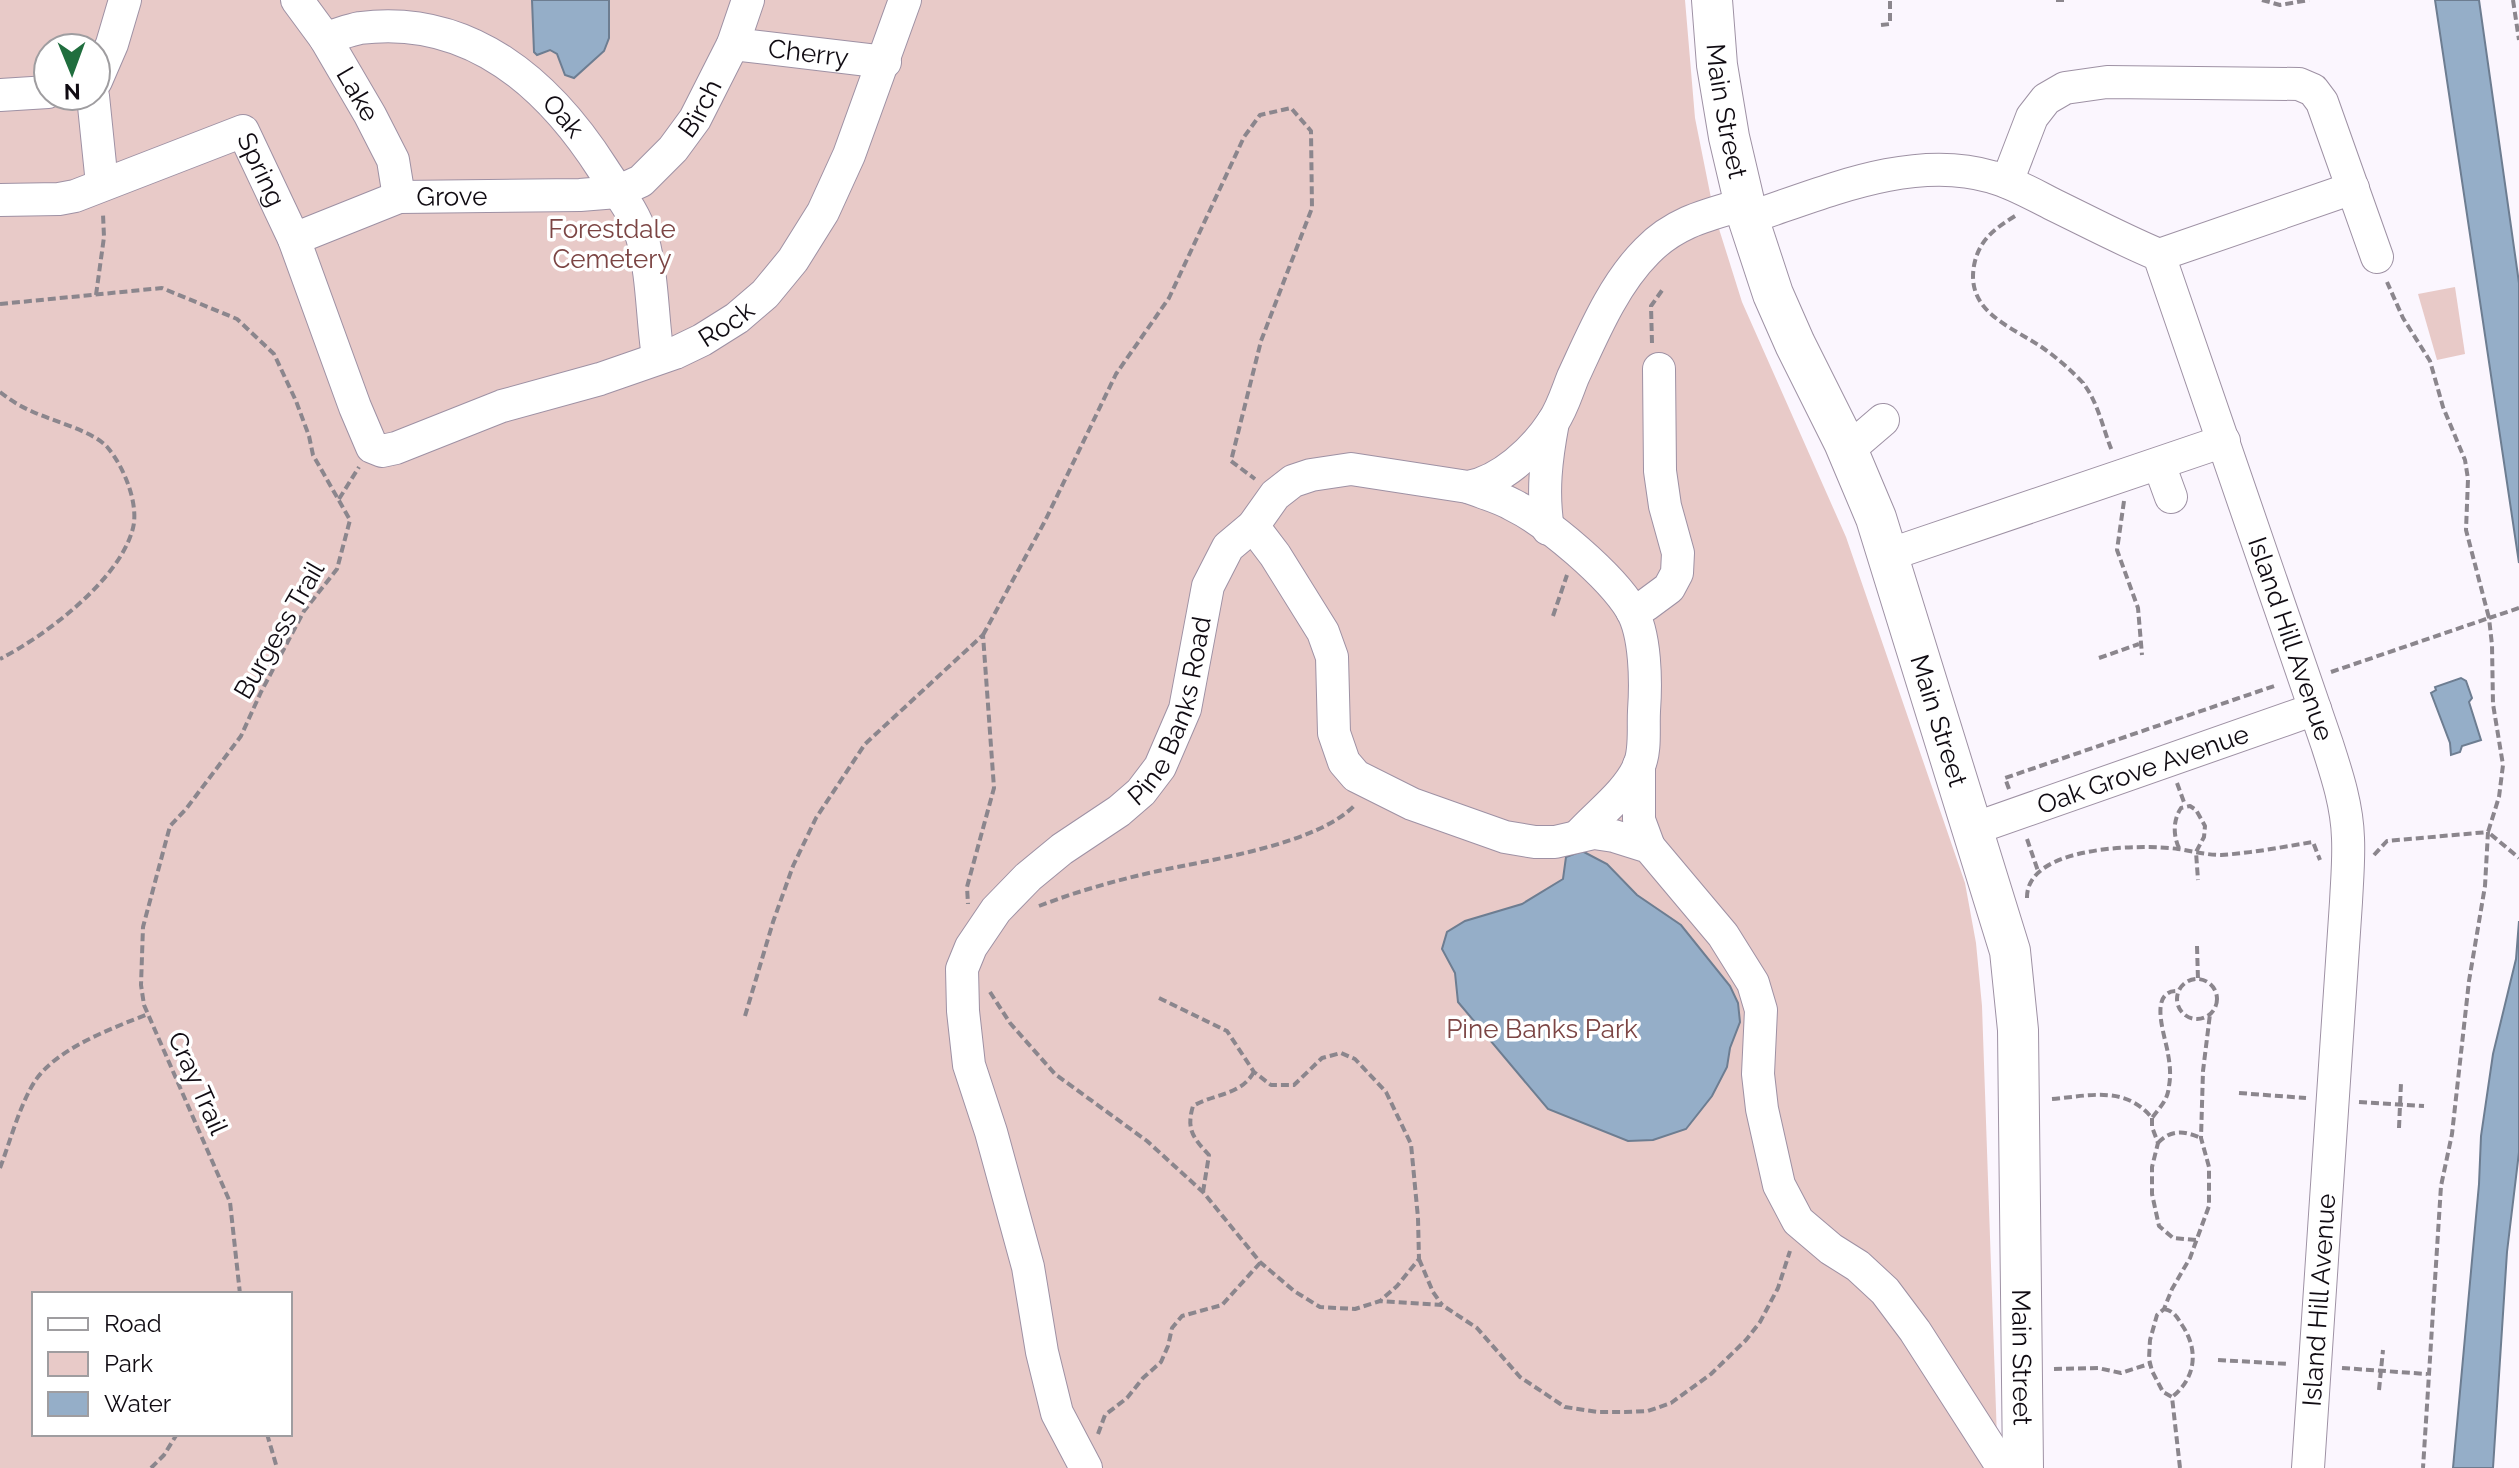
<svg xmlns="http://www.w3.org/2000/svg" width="2519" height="1468" viewBox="0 0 2519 1468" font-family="Raleway,sans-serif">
	<rect width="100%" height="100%" fill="#fbf6fe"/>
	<g fill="#e8cac8" fill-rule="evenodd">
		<path d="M0 0H1685L1695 118 1714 213 1742 302 1846 537 1965 883 1976 943 1982 1006 1998 1468H0ZM48 48H96V96H48ZM34 1294H290V1434H34Z"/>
		<polygon points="2455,287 2465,354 2437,360 2418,294"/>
	</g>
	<g fill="#95aec8" stroke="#6d7d91" stroke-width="2">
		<polygon points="532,0 609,0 609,38 604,51 574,78 565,75 557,54 550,50 537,55 534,52"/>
		<polygon points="2435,0 2479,0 2519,283 2519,563"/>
		<polygon points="2461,678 2466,681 2472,698 2469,702 2481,740 2462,746 2460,752 2451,755 2450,743 2431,693 2436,690 2435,687"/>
		<polygon points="1582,851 1607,864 1637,895 1681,925 1730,986 1738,1003 1740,1022 1730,1048 1727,1067 1712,1096 1686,1129 1653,1140 1628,1141 1548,1109 1458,1002 1455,973 1442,949 1447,932 1465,921 1522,904 1563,879 1566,857"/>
		<polygon points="2519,921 2519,1152 2507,1252 2493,1468 2453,1468 2479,1184 2481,1136 2493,1054 2516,959"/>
	</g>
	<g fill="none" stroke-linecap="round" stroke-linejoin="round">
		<g stroke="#9e91a4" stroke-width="34">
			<g id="minor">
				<path id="s1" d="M297 0 325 38 370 115 393 160 399 197"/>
				<path id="s2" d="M325 38C337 35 349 30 360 28 469 14 548 83 603 169 617 191 634 211 642 237 653 275 652 318 658 357"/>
				<path id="s3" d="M733 44 885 62"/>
				<polyline points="96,81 112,44 125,0"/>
				<polyline points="0,95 48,92"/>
				<polyline points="93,96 102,184"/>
				<polyline points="2007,182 2032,117 2046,99 2065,88 2107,82 2299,84 2313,90 2322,102 2377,257"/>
				<path id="s4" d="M0 200 59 199 75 196 243 131 294 239 355 407 372 447 382 451 396 448 502 406 600 379 675 353 702 340 737 318 765 294 793 260 823 212 849 155 905 0"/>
				<path id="s5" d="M1748 218C1824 193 1912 153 1992 177 2014 183 2034 195 2054 205 2089 222 2123 240 2159 255L2327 744C2337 775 2347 805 2348 838 2349 859 2347 881 2346 902L2308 1468"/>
				<path id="s6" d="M294 239 399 197 580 195 617 192 641 181 673 149 695 119 733 44 748 0"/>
				<polyline points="2159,255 2353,188"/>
				<polyline points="1848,450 1883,420"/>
				<polyline points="2159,464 2171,497"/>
				<path d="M1468 487C1483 493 1499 497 1513 505 1548 522 1611 576 1631 609 1646 634 1646 683 1644 711 1643 728 1646 750 1639 766 1628 792 1598 814 1579 835"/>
				<polyline points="1253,526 1275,555 1323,632 1332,657 1334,733 1344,762 1356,776 1412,804 1505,837 1535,842 1555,842 1594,833 1614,836 1649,847 1723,935 1753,983 1761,1010 1758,1074 1762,1109 1779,1185 1798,1221 1831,1249 1858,1266 1885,1291 1915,1331 2003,1468"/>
				<path d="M1548 529C1542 492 1546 459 1553 422"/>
				<polyline points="1888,555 2224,441"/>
				<polyline points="1632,611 1646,605 1669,588 1677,573 1678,553 1665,506 1660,471 1659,369"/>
				<polyline points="1639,765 1639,820 1649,847"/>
				<path id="s7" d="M1973 829 2315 709"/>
				<path id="s8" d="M1086 1468 1057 1413 1042 1352 1028 1267 991 1132 969 1065 963 1011 962 969 971 947 996 910 1028 877 1062 849 1119 811 1141 792 1160 767 1185 709 1208 586 1228 547 1253 526 1275 495 1293 481 1311 475 1351 469 1468 487C1501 481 1534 451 1553 422 1562 409 1567 392 1573 377 1593 334 1613 285 1647 251 1675 222 1707 215 1745 204"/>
			</g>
		</g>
		<g stroke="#9e91a4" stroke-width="42">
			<g id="major">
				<path id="s9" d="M1712 0 1717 65 1729 137 1748 218 1773 294 1795 344 1844 442 1876 518 2010 951 2018 1030 2023 1468"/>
			</g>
		</g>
		<g stroke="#8b868d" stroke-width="4" stroke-dasharray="8 4" stroke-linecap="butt">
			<polyline points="2056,0 2065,0"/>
			<polyline points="2262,0 2280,5 2309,0"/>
			<polyline points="2513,0 2519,40"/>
			<polyline points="1881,25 1890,24 1890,0"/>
			<path d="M2015 216C1996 228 1981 238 1975 261 1963 310 2008 325 2040 346 2055 356 2071 370 2083 383 2098 402 2103 429 2112 451"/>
			<polyline points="96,295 104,237 103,214"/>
			<polyline points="0,304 162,288 237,319 274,354 296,401 309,436 313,455 350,520 337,569 304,611 261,692 241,736 186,809 170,826 143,927 141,985 144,1005 230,1202 240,1294"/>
			<polyline points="1652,343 1651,306 1663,289"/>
			<path d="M0 392C10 400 20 406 31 411 52 421 94 431 108 448 124 467 139 504 133 528 120 580 45 636 0 659"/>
			<polyline points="339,499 359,467"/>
			<polyline points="2124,501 2117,550 2138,608 2142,655"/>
			<polyline points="2519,608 2489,618 2492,645 2493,704 2503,765 2499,797 2488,832 2519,858"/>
			<polyline points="1553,616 1567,575"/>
			<polyline points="983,635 1045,521 1116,374 1169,298 1244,137 1260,115 1291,108 1311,131 1312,208 1261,341 1231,461 1255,479"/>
			<polyline points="2099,658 2139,644"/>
			<polyline points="2331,672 2489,618 2466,530 2468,479 2465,460 2443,407 2430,361 2403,318 2387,282"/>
			<polyline points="2177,783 2185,805"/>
			<polyline points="2009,789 2005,778 2277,685"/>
			<polyline points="2027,839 2038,871"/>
			<path d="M2179 848C2173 835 2173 820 2181 808L2190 806 2196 810 2205 826 2204 837 2196 852 2198 880"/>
			<polyline points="2374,855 2387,841 2488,832 2485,886 2469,981 2452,1134 2441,1186 2423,1468"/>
			<path d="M2027 898C2026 845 2142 844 2178 849 2192 851 2206 855 2221 855 2252 853 2283 847 2313 842L2320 860"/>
			<path d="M1039 906C1078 891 1117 880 1158 871 1213 859 1316 845 1355 805"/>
			<polyline points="2197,946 2198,980"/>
			<circle cx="2197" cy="999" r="20"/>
			<polyline points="990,992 1010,1023 1055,1074 1147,1141 1203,1192 1260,1262 1294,1291 1320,1307 1355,1309 1380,1301 1442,1305 1477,1328 1520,1377 1565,1407 1598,1412 1625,1412 1648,1411 1671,1403 1711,1374 1746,1340 1760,1322 1778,1288 1790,1251"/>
			<polyline points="1159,998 1227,1031 1254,1072 1271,1085 1294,1085 1322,1058 1341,1053 1355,1059 1386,1092 1411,1144 1418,1218 1419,1259 1397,1286 1381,1300"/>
			<polyline points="745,1016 773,922 793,866 816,818 865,744 983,635 994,788 967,887 968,904"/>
			<polyline points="2239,1093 2306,1098"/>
			<path d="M2052 1099C2089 1096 2125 1085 2152 1118 2160 1107 2168 1100 2169 1086 2171 1075 2170 1065 2168 1054 2166 1038 2147 990 2178 991"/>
			<polyline points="2359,1102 2424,1106"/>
			<polyline points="2152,1118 2152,1127 2158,1143 2152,1167 2152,1194 2159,1226 2173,1238 2196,1240"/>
			<polyline points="2399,1128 2401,1083"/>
			<path d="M2158 1143C2171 1129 2185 1131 2201 1138"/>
			<path d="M0 1168C10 1142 20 1104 35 1081 57 1048 113 1028 148 1014"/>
			<path d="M1203 1192 1209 1155C1193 1138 1186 1129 1193 1106 1215 1093 1240 1096 1254 1072"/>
			<polyline points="1419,1259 1433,1292 1442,1305"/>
			<path d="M2164 1309C2174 1311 2177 1317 2182 1325 2199 1350 2196 1378 2172 1397"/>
			<polyline points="2218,1360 2289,1364"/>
			<polyline points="2342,1368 2427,1374"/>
			<polyline points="2054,1369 2098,1368 2121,1373 2149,1364"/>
			<polyline points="2379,1390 2383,1350"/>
			<polyline points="267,1434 277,1468"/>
			<polyline points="1098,1434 1105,1415 1127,1398 1143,1378 1161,1362 1168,1346 1172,1328 1182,1316 1222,1305 1260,1263"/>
			<polyline points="151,1468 164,1455 177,1434"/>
			<polyline points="2180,1468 2172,1397 2163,1392 2152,1371 2149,1359 2150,1340 2157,1315 2164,1309 2172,1289 2190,1258 2209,1206 2209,1167 2201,1138 2203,1071 2210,1014"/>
		</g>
		<use href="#minor" stroke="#fff" stroke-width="32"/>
		<use href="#major" stroke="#fff" stroke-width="40"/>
	</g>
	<g text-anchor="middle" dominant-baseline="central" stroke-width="7" stroke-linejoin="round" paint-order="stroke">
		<g font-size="26" fill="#100b12" stroke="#fff">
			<text stroke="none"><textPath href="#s3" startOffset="76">Cherry</textPath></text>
			<text stroke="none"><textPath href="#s1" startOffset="112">Lake</textPath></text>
			<text stroke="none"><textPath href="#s6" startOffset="452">Birch</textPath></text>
			<text stroke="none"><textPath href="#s9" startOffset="112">Main Street</textPath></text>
			<text stroke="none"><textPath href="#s2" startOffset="268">Oak</textPath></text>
			<text stroke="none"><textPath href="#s4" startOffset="298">Spring</textPath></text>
			<text stroke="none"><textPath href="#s6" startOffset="166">Grove</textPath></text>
			<text stroke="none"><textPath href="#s4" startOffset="976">Rock</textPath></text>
			<text transform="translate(279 630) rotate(-60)">Burgess Trail</text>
			<text stroke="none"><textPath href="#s5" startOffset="842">Island Hill Avenue</textPath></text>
			<text stroke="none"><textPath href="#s8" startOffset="862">Pine Banks Road</textPath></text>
			<text stroke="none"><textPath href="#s9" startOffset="760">Main Street</textPath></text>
			<text stroke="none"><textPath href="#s7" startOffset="180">Oak Grove Avenue</textPath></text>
			<text transform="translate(198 1083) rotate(66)">Cray Trail</text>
			<text transform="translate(2319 1300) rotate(-86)">Island Hill Avenue</text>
			<text stroke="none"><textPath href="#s9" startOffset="1408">Main Street</textPath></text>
		</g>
		<g font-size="26" fill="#7c4544" stroke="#fff">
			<text x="612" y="229">Forestdale<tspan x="612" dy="30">Cemetery</tspan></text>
			<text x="1542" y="1029">Pine Banks Park</text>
		</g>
	</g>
	<rect x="32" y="1292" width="260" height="144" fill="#ffffff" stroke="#9f9da0" stroke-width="2"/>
	<rect x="48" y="1318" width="40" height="12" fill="#ffffff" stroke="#9f9da0" stroke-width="2"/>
	<text x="104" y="1332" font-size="24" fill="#100b12">Road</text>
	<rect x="48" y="1352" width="40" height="24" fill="#e8cac8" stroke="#9f9da0" stroke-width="2"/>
	<text x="104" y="1372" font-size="24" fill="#100b12">Park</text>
	<rect x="48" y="1392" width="40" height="24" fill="#95aec8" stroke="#9f9da0" stroke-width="2"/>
	<text x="104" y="1412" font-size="24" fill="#100b12">Water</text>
	<g transform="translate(72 72) rotate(179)"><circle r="38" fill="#ffffff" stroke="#9f9da0" stroke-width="2"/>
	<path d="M0-6L14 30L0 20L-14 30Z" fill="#206e3e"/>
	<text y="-12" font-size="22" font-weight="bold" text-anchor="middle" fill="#100b12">N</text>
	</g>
</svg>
